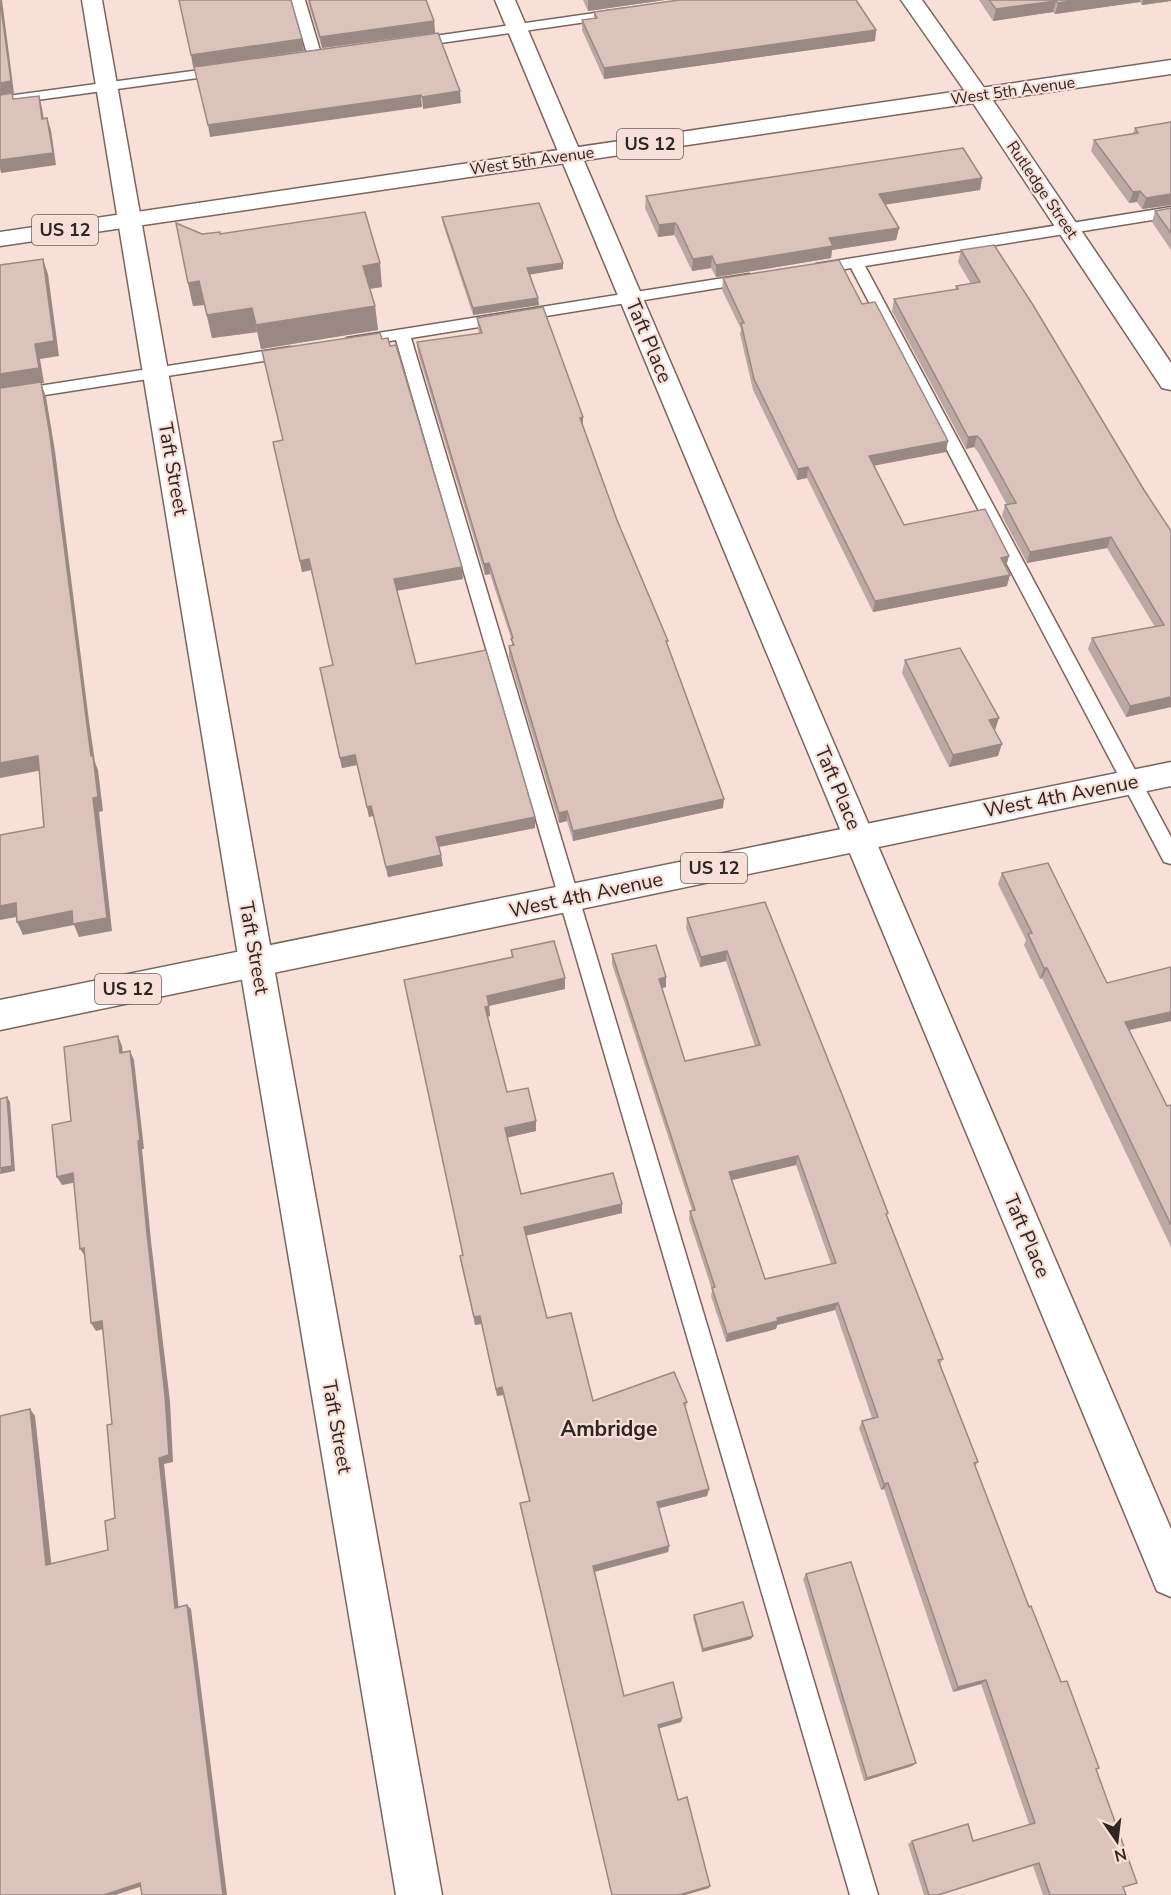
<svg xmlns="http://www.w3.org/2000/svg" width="1171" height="1895" viewBox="0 0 1171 1895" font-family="'Nunito Sans',sans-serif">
	<rect width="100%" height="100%" fill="#f8dfd7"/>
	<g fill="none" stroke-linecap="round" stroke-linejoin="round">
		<g stroke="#7a655e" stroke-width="3">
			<g id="service">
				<polygon points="291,0 305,0 322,57 320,60 310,60 308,57"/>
				<polygon points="623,9 628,10 630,13 628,16 413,47 406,43 413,39"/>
				<polygon points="222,67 227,68 229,71 227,74 0,105 0,97"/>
				<polygon points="1171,207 1171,217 865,266 1171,837 1171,864 1164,862 851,268 816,274 808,269 816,264"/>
				<polygon points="749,274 757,279 755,282 411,338 878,1895 850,1895 396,340 353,347 347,346 345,342 347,338 353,337"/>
				<polygon points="290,347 296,348 298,352 296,356 0,402 0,392"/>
			</g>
		</g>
		<g stroke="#7a655e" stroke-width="3">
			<g id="minor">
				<polygon points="495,0 515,0 1171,1529 1171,1597 1157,1591"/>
				<polygon points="901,0 922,0 990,96 1171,363 1171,390 1162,388 969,97"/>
				<polygon points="256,948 268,952 273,962 442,1895 396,1895 239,962 244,952"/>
			</g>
		</g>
		<g stroke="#7a655e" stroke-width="3">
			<polygon id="tertiary" points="82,0 102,0 273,962 268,972 256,976 244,972 239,962"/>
		</g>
		<g stroke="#7a655e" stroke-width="3">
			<g id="primary">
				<polygon points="1171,60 1171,74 0,246 0,232"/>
				<polygon points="1171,762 1171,786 0,1030 0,1000"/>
			</g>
		</g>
		<use href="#service" fill="#fff" fill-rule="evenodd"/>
		<use href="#minor" fill="#fff" fill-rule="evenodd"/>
		<use href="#tertiary" fill="#fff" fill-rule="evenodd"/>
		<use href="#primary" fill="#fff" fill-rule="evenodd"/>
	</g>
	<g fill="#bca8a2" fill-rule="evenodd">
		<polygon points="308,0 426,0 434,21 435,33 322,48 309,6"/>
		<polygon points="583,0 665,0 588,11"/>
		<polygon points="979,0 1171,0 1171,1 1142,5 1140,2 1055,14 1053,12 993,21"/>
		<polygon points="594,12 876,30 875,41 604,79 582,30 582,20 594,18"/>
		<polygon points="1171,122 1171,205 1142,209 1137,202 1129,203 1091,151 1094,140 1133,133 1135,128"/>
		<polygon points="982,178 980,190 885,204 899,228 896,240 832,250 831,258 716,277 711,268 692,271 676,238 674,235 658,237 645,208 646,196"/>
		<polygon points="1171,208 1171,250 1152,222 1155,211"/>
		<polygon points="442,217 563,269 530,274 539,305 473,315 443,224"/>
		<polygon points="202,234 220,234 382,287 370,289 375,306 378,330 261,349 257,332 212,338 204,305 193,306 188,283"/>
		<polygon points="961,250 1144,490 1171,531 1171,707 1126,717 1088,649 1092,638 1155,627 1107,548 1027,563 1002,516 1005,505 1007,505 978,452 974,447 966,449 892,311 894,299 956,289 956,286 971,284 958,262"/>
		<polygon points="723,278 862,304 946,452 874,465 904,525 1006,567 1007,586 873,612 807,478 797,480 753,390 740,334 741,329 722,290"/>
		<polygon points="477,318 583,417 583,428 617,520 668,646 723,808 573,841 567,821 559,823 509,657 509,646 512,646 512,641 490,574 485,575 418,353 417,342 479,333 478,329"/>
		<polygon points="262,351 463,579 397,590 416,664 535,828 439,847 443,866 388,877 373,816 369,817 357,765 342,768 320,668 333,665 311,570 302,572 273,442 283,440"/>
		<polygon points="905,660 998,756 949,767 902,673"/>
		<polygon points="1002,873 1107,983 1171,967 1171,1021 1129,1030 1167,1106 1171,1105 1171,1247 1042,978 1040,979 1024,945 1026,940 998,884"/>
		<path d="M765 902 887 1218 943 1359 940 1365 978 1462 975 1466 1029 1607 1096 1769 1123 1887 1126 1895H1043L1033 1866 940 1895H924L908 1844 912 1841H973L1029 1824 981 1684 953 1692 884 1489 881 1490 859 1428 862 1421 872 1418 835 1310 777 1325 776 1329 726 1342 711 1296 712 1290 689 1219 690 1211 692 1210 612 964V954L666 977V987L662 988 685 1061 755 1046 726 961 700 967 686 928 687 918ZM796 1165 831 1264 765 1279 732 1180Z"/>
		<polygon points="511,950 565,978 565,989 489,1006 490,1016 488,1017 507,1092 536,1131 507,1137 521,1194 622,1213 526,1235 547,1318 593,1401 687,1402 686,1408 709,1489 707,1496 658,1508 669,1546 668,1552 595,1572 624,1696 682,1718 681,1722 659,1728 678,1800 709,1888 685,1895 612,1895 521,1510 520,1503 529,1501 503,1395 497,1396 481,1324 475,1325 461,1264 460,1256 463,1255 406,990 404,980 512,958"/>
		<polygon points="806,1574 916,1763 912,1766 864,1781 803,1579"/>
		<polygon points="694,1615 751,1639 702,1652 693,1618"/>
	</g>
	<g fill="#998884">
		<polygon points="1,0 2,0 14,93 0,95"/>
		<polygon points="588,0 665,0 588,11"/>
		<polygon points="1077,0 1140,0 1140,2 1055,14 1058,3"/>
		<polygon points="1143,0 1171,0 1171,1 1142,5"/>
		<polygon points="1056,1 1053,12 993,21 996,9"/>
		<polygon points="434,21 435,33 322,48 320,37"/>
		<polygon points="876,30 875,41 604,79 604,68"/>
		<polygon points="302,39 304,51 193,67 191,55"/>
		<polygon points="460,91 461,103 423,109 422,97"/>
		<polygon points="421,95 422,107 210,137 208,125"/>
		<polygon points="39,96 42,108 46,131 42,119"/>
		<polygon points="47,118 51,130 56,165 1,173 0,168 0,160"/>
		<polygon points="982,178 980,190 877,206 879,194"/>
		<polygon points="1140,191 1137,202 1129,203 1133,192"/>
		<polygon points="1171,194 1171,205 1142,209 1146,198"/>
		<polygon points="675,223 674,235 658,237 659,225"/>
		<polygon points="899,228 896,240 832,250 831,258 716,277 716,265 829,238"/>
		<polygon points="712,256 711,268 692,271 693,259"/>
		<polygon points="43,259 48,274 59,356 40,359 44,383 41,383 46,397 55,451 89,721 95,762 98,770 103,811 99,812 112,931 79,937 74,925 23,935 17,922 93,798 91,756 0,390 0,374 35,344"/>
		<polygon points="380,263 382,287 366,289 363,266"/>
		<polygon points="563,263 563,269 528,275 527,268"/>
		<polygon points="199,281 204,305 193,306 188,283"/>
		<polygon points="538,298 539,305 473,315 473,308"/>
		<polygon points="375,306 378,330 261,349 256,325"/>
		<polygon points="252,308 257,332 212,338 207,315"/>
		<polygon points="583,417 583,428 580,418"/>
		<polygon points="977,436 974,447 966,449 968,437"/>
		<polygon points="948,441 946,452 867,467 869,456"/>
		<polygon points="808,467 807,478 797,480 798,469"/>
		<polygon points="1111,537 1107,548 1027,563 1030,552"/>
		<polygon points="1009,556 1006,567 1001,558"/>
		<polygon points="309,559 311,570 302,572 300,561"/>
		<polygon points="489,563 490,574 485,575 484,564"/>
		<polygon points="462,567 463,579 396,591 394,579"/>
		<polygon points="1010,575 1007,586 873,612 875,601"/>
		<polygon points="1171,697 1171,707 1126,717 1130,706"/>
		<polygon points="999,718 995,730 989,720"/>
		<polygon points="1002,744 998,756 949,767 953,755"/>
		<polygon points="355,755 357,765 342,768 340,758"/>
		<polygon points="38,756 43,770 0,778 0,763"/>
		<polygon points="724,799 723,808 573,841 573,831"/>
		<polygon points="371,806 373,816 369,817 367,807"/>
		<polygon points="567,811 567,821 559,823 559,813"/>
		<polygon points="535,817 535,828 438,847 436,837"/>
		<polygon points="441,855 443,866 388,877 386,867"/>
		<polygon points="16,903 22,916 0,920 0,906"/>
		<polygon points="727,951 726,961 700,967 701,957"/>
		<polygon points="1044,968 1047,968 1042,978 1040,979"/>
		<polygon points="666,977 666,987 658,989 659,979"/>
		<polygon points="565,978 565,989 488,1006 487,996"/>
		<polygon points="489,1006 490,1016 486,1017 485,1007"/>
		<polygon points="1171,1012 1171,1021 1119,1032 1125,1022"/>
		<polygon points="118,1036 122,1046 124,1062 120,1053"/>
		<polygon points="130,1051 134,1060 144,1149 142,1149 151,1241 170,1402 173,1462 164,1464 179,1612 175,1608 159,1458 147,1233"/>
		<polygon points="7,1097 10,1102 15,1171 0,1174"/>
		<polygon points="536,1121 536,1131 506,1138 505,1128"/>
		<polygon points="798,1156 796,1165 728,1181 729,1172"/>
		<polygon points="73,1173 78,1182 62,1185 57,1177"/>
		<polygon points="622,1204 622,1213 525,1236 524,1227"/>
		<polygon points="84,1248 89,1255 85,1256 80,1249"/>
		<polygon points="838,1303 835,1310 777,1325 776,1329 726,1342 727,1334 777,1318"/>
		<polygon points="480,1316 481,1324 475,1325 474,1317"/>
		<polygon points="102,1321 107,1328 96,1331 91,1323"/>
		<polygon points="502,1387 503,1395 497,1396 496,1389"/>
		<polygon points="30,1409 35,1416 52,1570 46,1565"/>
		<polygon points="888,1483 884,1489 881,1490 884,1484"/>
		<polygon points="709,1489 707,1496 656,1509 657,1502"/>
		<polygon points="669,1546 668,1552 593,1572 593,1566"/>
		<polygon points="187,1605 191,1609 227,1895 223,1895"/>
		<polygon points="753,1636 751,1639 702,1652 703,1649"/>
		<polygon points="986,1680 981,1684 953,1692 958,1687"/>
		<polygon points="682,1718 681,1722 657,1729 658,1725"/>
		<polygon points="916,1763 912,1766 864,1781 867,1778"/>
		<polygon points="140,1883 146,1885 115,1895 104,1895"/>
		<polygon points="710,1886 709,1888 685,1895 679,1895"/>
	</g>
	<g fill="#dbc3bc" stroke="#998884" stroke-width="1.5" fill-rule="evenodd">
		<polygon points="0,0 11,81 0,83"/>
		<polygon points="179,0 291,0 302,39 191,55"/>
		<polygon points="309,0 426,0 434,21 320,37"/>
		<polygon points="679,0 856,0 876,30 604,68 582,20 597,18 594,12"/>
		<polygon points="989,0 1077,0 1058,3 1056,1 996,9"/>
		<polygon points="438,33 460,91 422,97 421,95 208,125 194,67"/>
		<polygon points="12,93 13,99 39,96 42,119 47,118 53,153 0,160 0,95"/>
		<polygon points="1171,122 1171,194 1146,198 1140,191 1133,192 1094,140 1138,133 1135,128"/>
		<polygon points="963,148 982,178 879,194 899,228 829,238 833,246 716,265 712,256 693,259 677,225 675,223 659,225 646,196"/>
		<polygon points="539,203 563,263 527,268 538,298 473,308 442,217"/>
		<polygon points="1171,208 1171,233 1155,211"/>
		<polygon points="365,212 380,263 363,266 375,306 256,325 252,308 207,315 199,281 188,283 176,223 202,234 220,232 220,234"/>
		<polygon points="994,245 1033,305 1144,490 1171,531 1171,697 1130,706 1092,638 1164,625 1111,537 1030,552 1005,505 1016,503 981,440 977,436 968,437 894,299 958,289 956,286 980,282 961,250"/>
		<polygon points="43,259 54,341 35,344 39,368 0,374 0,265"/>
		<polygon points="839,260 862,304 875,302 948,441 869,456 904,525 985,509 1009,556 1001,558 1010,575 875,601 808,467 798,469 754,379 741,323 744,323 723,278"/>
		<polygon points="543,307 583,417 580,418 617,520 668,641 666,641 724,799 573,831 567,811 559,813 509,646 514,645 511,639 513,638 489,563 484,564 417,342 482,333 477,318"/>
		<polygon points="380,333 382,339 388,338 390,346 396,345 462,567 394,579 416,664 486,650 535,817 436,837 441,855 386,867 371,806 367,807 355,755 340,758 320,668 333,665 309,559 300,561 273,442 283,440 262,351"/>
		<polygon points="41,382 50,436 91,756 93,756 98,797 93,798 107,918 73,924 72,911 17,922 16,903 0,906 0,835 44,827 38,756 0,763 0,388"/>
		<polygon points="960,648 999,718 989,720 1002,744 953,755 905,660"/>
		<polygon points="1048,863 1107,983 1171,967 1171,1012 1125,1022 1167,1106 1171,1105 1171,1225 1047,968 1044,968 1028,934 1032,933 1002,873"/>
		<path d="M765 902 849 1112 888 1213 886 1214 943 1359 938 1360 978 1462 974 1463 1029 1607 1031 1606 1061 1682 1067 1681 1099 1768 1096 1769 1137 1883 1123 1887 1126 1895H1050L1039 1863 938 1895H929L912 1841 968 1824 973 1841 1035 1823 986 1680 958 1687 888 1483 884 1484 862 1421 878 1417 838 1303 777 1318 778 1321 727 1334 712 1288 715 1287 690 1211 695 1210 612 954 656 945 666 977 659 979 685 1061 760 1045 727 951 701 957 687 918ZM798 1156 836 1263 765 1279 729 1172Z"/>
		<polygon points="554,941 565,978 487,996 489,1006 485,1007 507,1092 528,1088 536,1121 505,1128 521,1194 613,1173 622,1204 524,1227 547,1318 571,1313 593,1401 674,1372 687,1402 684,1403 709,1489 657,1502 669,1546 593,1566 624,1696 673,1682 682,1718 658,1725 678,1800 687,1797 710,1886 679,1895 612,1895 520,1503 530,1501 502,1387 496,1389 480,1316 474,1317 460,1256 463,1255 404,980 513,957 511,950"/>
		<polygon points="118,1036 120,1053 130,1051 140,1140 138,1141 147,1233 165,1396 169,1455 159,1458 175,1608 187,1605 223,1895 142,1895 140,1883 104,1895 0,1895 0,1416 30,1409 46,1565 108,1550 105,1521 115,1518 107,1425 112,1424 102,1321 91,1323 84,1248 80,1249 73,1173 57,1177 52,1125 71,1121 64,1047"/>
		<polygon points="7,1097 12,1166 0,1168 0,1099"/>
		<polygon points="851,1562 916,1763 867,1778 806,1574"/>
		<polygon points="743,1602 753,1636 703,1649 694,1615"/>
	</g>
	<g text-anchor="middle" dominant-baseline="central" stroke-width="4.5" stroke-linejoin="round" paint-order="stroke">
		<g font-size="16" fill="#2f2623" stroke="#f8dfd7">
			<text transform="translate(1013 91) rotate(-8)">West 5th Avenue</text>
			<text transform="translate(532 161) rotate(-8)">West 5th Avenue</text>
			<text transform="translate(1042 190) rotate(56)">Rutledge Street</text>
		</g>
		<g fill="#f8dfd7" stroke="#6b5e59" stroke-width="1.5">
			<rect x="617" y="129" width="66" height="30" rx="4.5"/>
			<rect x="32" y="215" width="66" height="30" rx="4.5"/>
			<rect x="681" y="853" width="66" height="30" rx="4.5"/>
			<rect x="95" y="974" width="66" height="30" rx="4.5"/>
		</g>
		<g font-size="18" font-weight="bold" fill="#2f2623">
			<text x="650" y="144">US 12</text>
			<text x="65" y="230">US 12</text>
			<text x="714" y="868">US 12</text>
			<text x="128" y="989">US 12</text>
		</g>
		<g font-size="20" fill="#2f2623" stroke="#f8dfd7">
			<text transform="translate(649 341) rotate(67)">Taft Place</text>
			<text transform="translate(173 469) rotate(80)">Taft Street</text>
			<text transform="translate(838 788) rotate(67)">Taft Place</text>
			<text transform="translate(1061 796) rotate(-11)">West 4th Avenue</text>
			<text transform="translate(586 895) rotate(-12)">West 4th Avenue</text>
			<text transform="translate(254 948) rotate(80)">Taft Street</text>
			<text transform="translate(1027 1236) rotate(67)">Taft Place</text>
			<text transform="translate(337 1427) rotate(80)">Taft Street</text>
		</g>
		<g font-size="21" font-weight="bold" fill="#2f2623" stroke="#f8dfd7">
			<text x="609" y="1429">Ambridge</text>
		</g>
	</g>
	<g transform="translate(1117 1841) rotate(166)" stroke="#f8dfd7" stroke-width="4.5" paint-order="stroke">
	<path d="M0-4.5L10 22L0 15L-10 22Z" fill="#2f2623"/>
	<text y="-9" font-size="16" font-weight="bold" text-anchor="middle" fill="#2f2623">N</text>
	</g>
</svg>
